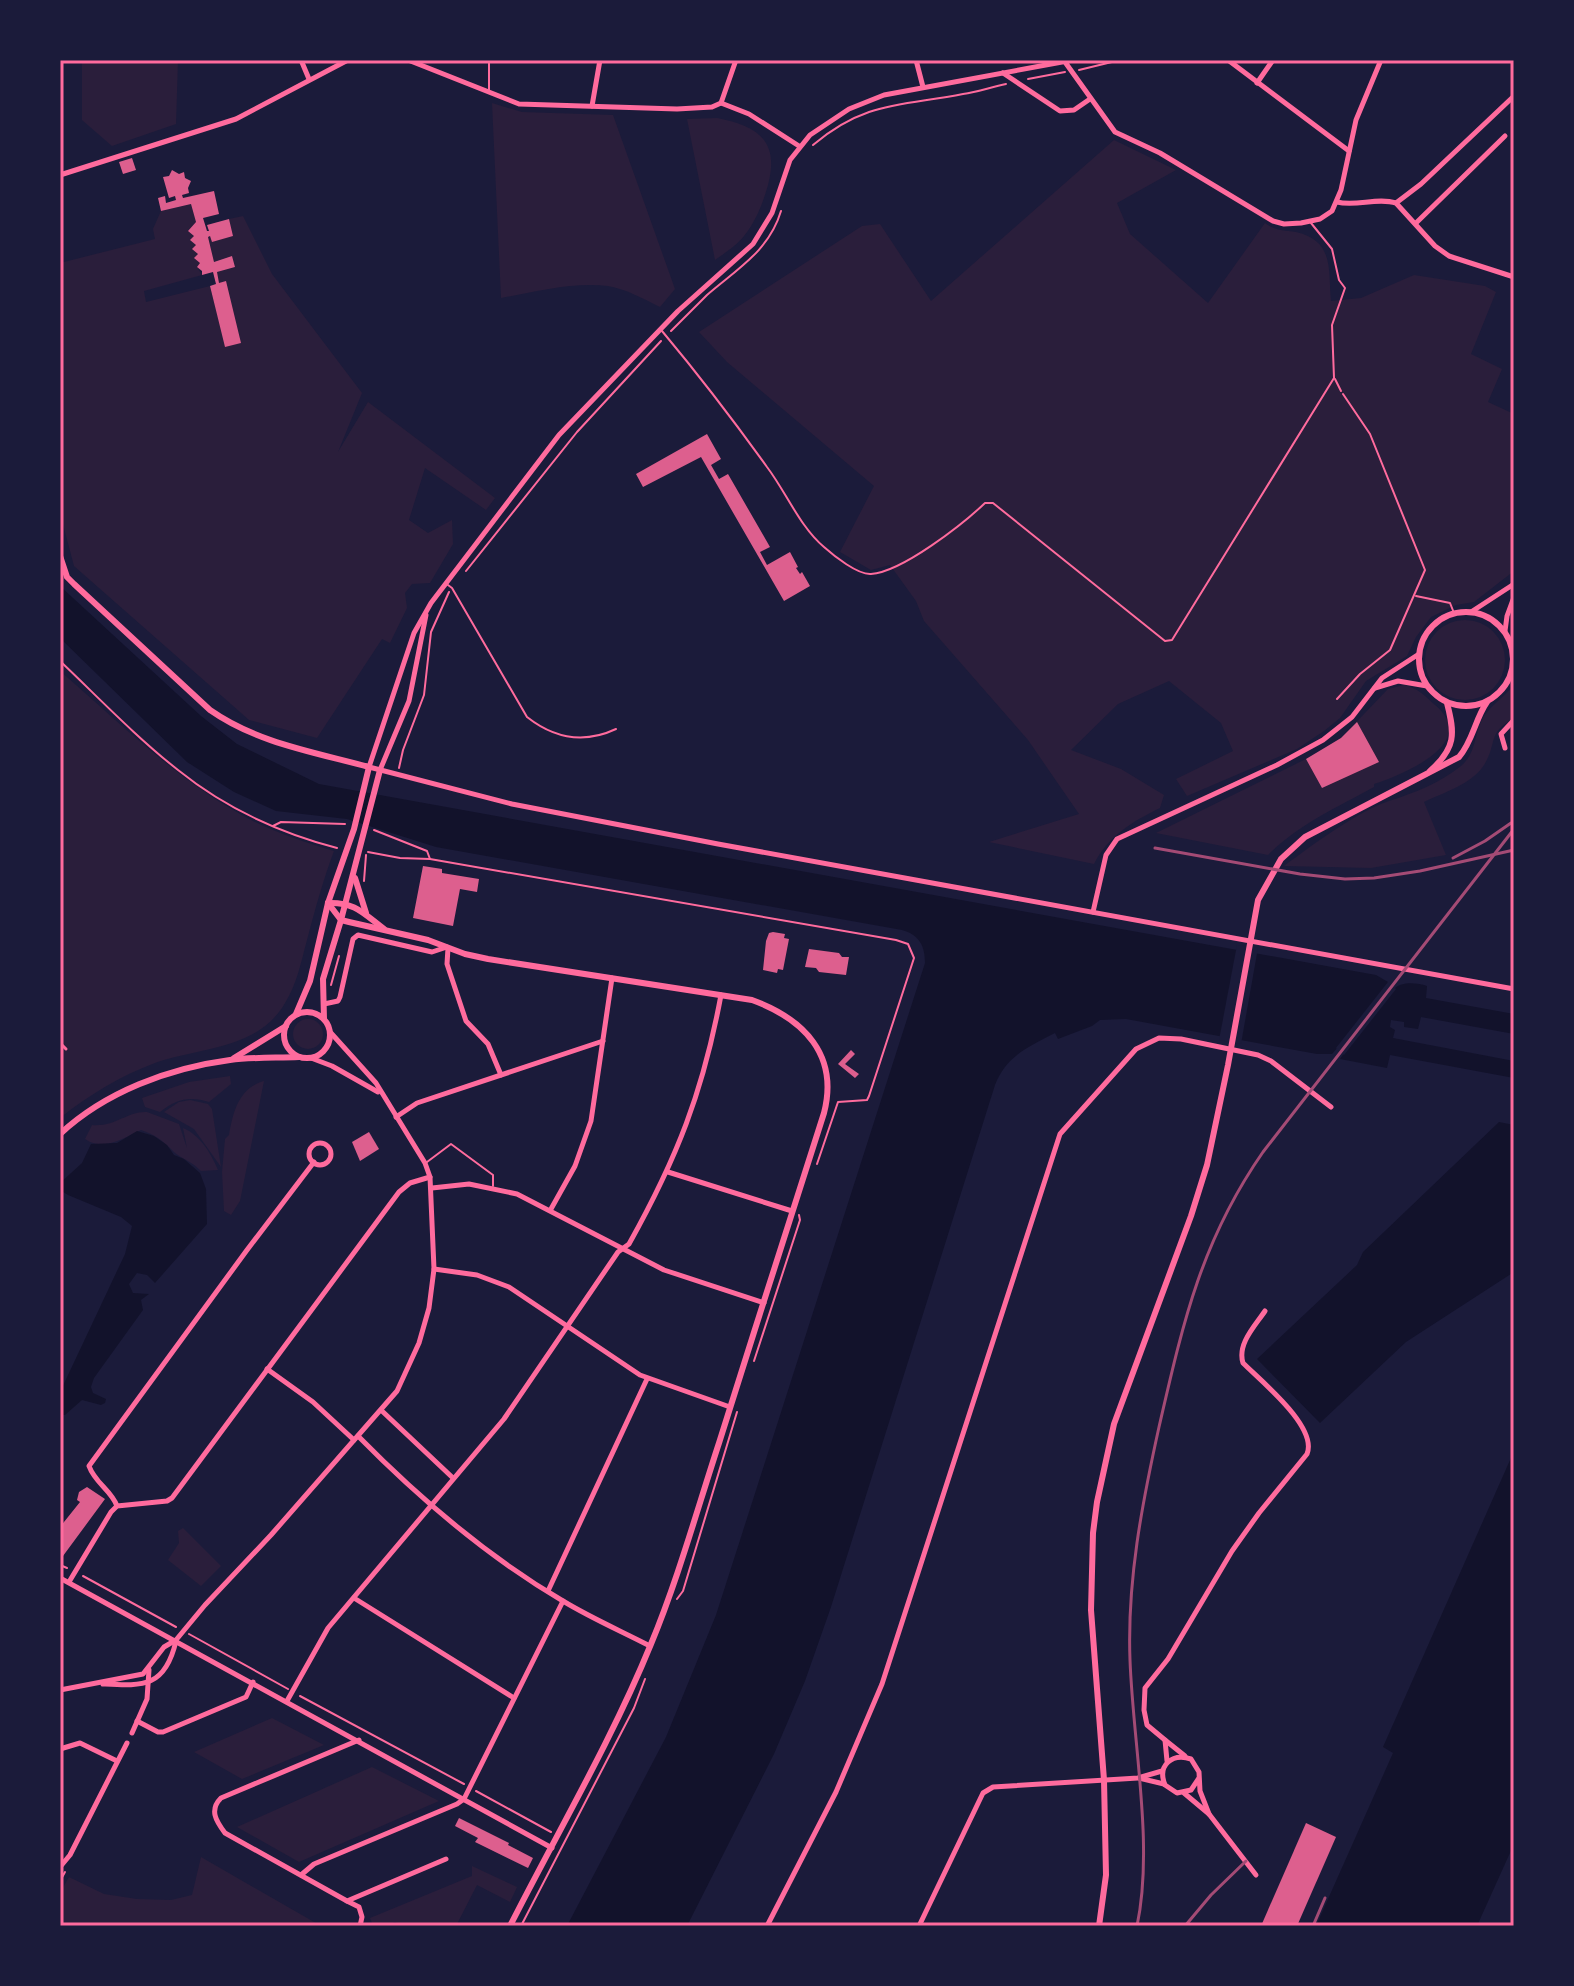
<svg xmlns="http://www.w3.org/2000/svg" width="1574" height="1986" viewBox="0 0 1574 1986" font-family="'Titillium Web',sans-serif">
	<rect width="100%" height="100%" fill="#1b1b3a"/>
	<g fill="#2a1e3b">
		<polygon points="82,60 178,60 176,124 112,146 82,120"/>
		<path d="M492 103 522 112 613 115 675 289 660 307C644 299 626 289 608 286 572 282 535 292 501 298Z"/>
		<path d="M717 118C757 126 780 140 768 185 763 203 756 221 744 236 737 245 725 253 715 260L687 119Z"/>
		<path d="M1114 140 1176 170 1117 203 1130 234 1208 303 1265 223C1276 231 1283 230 1296 232 1335 241 1328 271 1331 301L1361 298 1414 275 1485 286 1496 292 1471 354 1502 369 1488 402 1514 414V571L1474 602 1456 605 1431 617 1416 637 1407 656 1366 681 1340 718 1324 731 1297 749 1187 796 1176 779 1233 751 1221 723 1169 681 1118 704 1071 750 1121 769 1164 795 1160 808C1132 822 1109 835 1094 864L989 842 1079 814 1028 740 924 621 916 601 890 565 871 570 840 552 874 486 727 362 699 332 862 226 880 224 931 301Z"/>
		<polygon points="191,204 196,222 188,231 194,236 191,240 196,245 193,249 198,254 195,258 200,263 197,267 202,275 144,291 146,302 210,286 225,346 217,272 235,267 232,256 214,262 208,237 210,236 212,241 233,236 229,219 243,216 272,274 362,393 338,452 368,402 495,498 486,510 425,468 409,520 428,533 452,520 453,544 430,583 412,584 405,593 407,608 390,643 382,639 317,738 249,720 240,712 74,566 60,513 60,263 155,239 153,229 161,211"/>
		<circle cx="1465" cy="660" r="40"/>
		<path d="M60 671C121 724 181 784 253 821 279 834 307 843 334 851 323 880 315 910 307 940 301 962 297 984 285 1003 258 1050 201 1047 155 1063 120 1076 89 1095 60 1118Z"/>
		<path d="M1404 685C1418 688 1425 696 1435 705 1481 743 1402 775 1374 784V787C1336 808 1299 824 1268 855L1156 833 1316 754 1341 738 1388 689Z"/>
		<path d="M1514 685V718C1486 734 1498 743 1484 765 1472 784 1443 793 1424 802L1446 855 1371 868 1284 866C1311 846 1358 811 1389 801 1414 793 1440 783 1461 766 1477 753 1474 732 1484 716 1492 705 1505 696 1514 685Z"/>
		<circle cx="308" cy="1034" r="15"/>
		<path d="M230 1076 231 1084 209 1102C190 1096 176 1099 160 1112L145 1107 142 1098 189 1082Z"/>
		<path d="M264 1081 240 1201 231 1215 224 1211 222 1172 225 1139 229 1135C233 1112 239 1088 264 1081Z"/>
		<polygon points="190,1100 208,1104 212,1109 221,1167 194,1129 164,1112 179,1102"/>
		<path d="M147 1112 179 1124 187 1148 183 1128C200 1135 211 1153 218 1170L201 1171C193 1162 182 1159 174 1152 163 1141 156 1135 141 1130 124 1138 103 1152 85 1139L92 1125C116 1127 127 1111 147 1112Z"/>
		<polygon points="183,1528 221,1566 201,1586 168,1560 179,1543 178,1531"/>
		<polygon points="272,1718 324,1745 242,1779 194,1752"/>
		<polygon points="372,1767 439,1801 299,1862 237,1827"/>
		<polygon points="201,1857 321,1926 60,1926 60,1893 69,1877 104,1894 137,1899 171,1900 192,1895"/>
		<polygon points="472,1866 517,1887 510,1902 477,1885 456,1926 404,1926 395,1922 386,1926 373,1926 370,1918 472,1876"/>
	</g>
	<g fill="#12122b">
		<path d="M60 586 201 716 237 744 319 784 1376 975 1388 982 1385 987 1394 989C1402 981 1417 983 1427 986L1426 998 1514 1014V1034L1421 1017 1418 1029 1404 1027V1022L1391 1020 1390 1027 1395 1030 1393 1038 1514 1061V1078L1390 1055 1387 1068 1340 1059 1347 1049 1338 1047 1332 1054H1317L1126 1019 1100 1020 1092 1026 1058 1039 1055 1033C1028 1047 1006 1056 995 1085L831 1607 805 1681 774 1754 687 1926H567L666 1737 716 1615 925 963C925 945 919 935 902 930L436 847 347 819 276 811 234 792 187 762 60 638Z"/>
		<polygon points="1499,1122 1514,1125 1514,1272 1406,1342 1320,1423 1257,1359 1357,1265 1363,1252"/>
		<polygon points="137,1131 154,1136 167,1145 174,1155 184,1159 200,1173 206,1189 207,1224 155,1283 147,1275 137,1273 129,1284 133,1293 149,1294 141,1300 143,1310 94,1378 91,1387 93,1393 106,1399 105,1403 101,1405 82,1400 65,1415 60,1415 60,1392 125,1254 132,1226 121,1217 68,1195 60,1190 60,1183 82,1163 91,1144 117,1143"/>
		<polygon points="1514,1451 1514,1844 1477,1926 1316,1926 1393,1753 1383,1747"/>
	</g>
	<g fill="#1b1b3a">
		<polygon points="1237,945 1258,948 1241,1044 1219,1040"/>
		<polygon points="1388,982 1396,989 1344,1055 1336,1048"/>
	</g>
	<g fill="#dd5f8e">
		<polygon points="132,158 136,170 123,174 119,162"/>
		<polygon points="172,170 179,174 184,172 185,178 191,181 188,188 189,193 182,195 183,198 214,191 219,214 203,218 207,231 209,231 207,225 229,219 233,236 212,242 210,236 208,237 214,262 232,256 235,267 217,272 219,283 226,281 241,343 225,347 210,286 216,284 213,272 202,275 202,271 197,267 200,263 194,258 198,254 192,249 196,245 190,240 194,236 188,231 196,222 191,204 161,211 158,198 165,196 166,203 176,200 175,196 169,198 163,177 169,176"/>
		<polygon points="707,434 721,459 711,465 719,479 728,474 770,547 760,552 767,565 790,552 798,567 796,568 800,574 802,572 810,586 784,601 701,457 643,487 636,474"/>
		<polygon points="1357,722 1379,762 1322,788 1306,759 1341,738"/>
		<polygon points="423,866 442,869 442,873 479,879 477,892 460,889 453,926 413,918"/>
		<polygon points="773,932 785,934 784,938 789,939 783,970 778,969 777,973 763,970 766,941 769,933"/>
		<polygon points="809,949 839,953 842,957 849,957 846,975 819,972 816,968 805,967"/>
		<polygon points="851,1050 855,1054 845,1064 859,1074 855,1078 838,1064"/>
		<polygon points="369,1132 379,1149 360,1161 352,1142"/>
		<polygon points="87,1487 105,1499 63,1556 60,1554 60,1527 80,1502 77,1500 79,1492"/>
		<polygon points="459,1818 509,1843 508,1845 533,1858 528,1868 475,1842 478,1838 455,1826"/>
		<polygon points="1306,1823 1336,1837 1297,1926 1261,1926"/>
	</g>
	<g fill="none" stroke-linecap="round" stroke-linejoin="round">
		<g stroke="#ff6b9d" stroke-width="2">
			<polyline points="1079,70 1120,60"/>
			<polyline points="1028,79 1065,72"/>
			<path d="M813 145C865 101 902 106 963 94 978 92 991 87 1006 84"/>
			<path d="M671 331C683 319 695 307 707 295 737 269 769 251 781 211"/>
			<polyline points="466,571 577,432 661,341"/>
			<polyline points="1416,596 1450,603 1454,613"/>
			<path d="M60 661C99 698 136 737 178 770 225 808 280 833 337 848"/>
			<polyline points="1337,699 1360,674 1390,650 1425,570 1370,434 1343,394"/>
			<polyline points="399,768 403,750 424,695 431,632 449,592"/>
			<polyline points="273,826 281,822 345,824"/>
			<polyline points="374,830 427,851 430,859"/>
			<polyline points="368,852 400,858 430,859 896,940 908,944 914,958 869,1096 867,1100 838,1102 817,1164"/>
			<polyline points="364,881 366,855"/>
			<polyline points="331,985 339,956"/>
			<polyline points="754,1361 800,1220 799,1215"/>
			<polyline points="60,1565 67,1568"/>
			<polyline points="83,1576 176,1627"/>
			<polyline points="677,1599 683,1591 737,1412"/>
			<polyline points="189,1634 288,1689"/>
			<polyline points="300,1696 464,1784"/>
			<polyline points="476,1791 551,1832"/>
			<polyline points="60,1881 65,1872"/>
			<polyline points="521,1926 634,1708 645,1679"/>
		</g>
		<g stroke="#ff6b9d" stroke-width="2">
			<polyline points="489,91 489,60"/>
			<path d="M662 331C698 374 734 421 767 467 786 492 800 527 824 547 834 556 858 575 871 574 902 572 963 524 985 503H993L1165 641 1172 640 1334 378 1332 325 1345 288 1339 280 1332 249 1311 223"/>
			<polyline points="1335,379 1341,391"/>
			<path d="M448 585 452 588 527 717C555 739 584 744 616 729"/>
			<polyline points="427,1162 451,1144 493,1175 493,1186"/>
		</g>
		<polyline stroke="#ff6b9d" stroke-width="3" points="60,1043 66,1049"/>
		<g stroke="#ff6b9d" stroke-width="5">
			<polyline points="301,60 309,79"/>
			<polyline points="408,60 519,104 677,109 712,107 721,103 749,114 799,146"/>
			<polyline points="916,60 923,87"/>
			<polyline points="1073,60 884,95 849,109 810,135 790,160 772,213 753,244 678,311 559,435 431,603 414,633 369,767 512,804 718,844 1514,989"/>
			<polyline points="1228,60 1349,151"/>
			<polyline points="1065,62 1115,132 1160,153 1273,221 1284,224 1301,223 1320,219 1332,211 1341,190 1356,120 1381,60"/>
			<polyline points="1003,73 1060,111 1074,110 1090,99"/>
			<polyline points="1257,83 1273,60"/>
			<polyline points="721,103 736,60"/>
			<polyline points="592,106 600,60"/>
			<polyline points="60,175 236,119 348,60"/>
			<path d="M1337 202C1356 207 1377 197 1396 203L1435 246 1449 256 1514 277"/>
			<polyline points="1396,203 1421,184 1514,96"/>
			<polyline points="1416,223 1505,136"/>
			<polyline points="1471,612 1514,584"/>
			<polyline points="1505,631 1507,616 1514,597"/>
			<polyline points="1510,678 1514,678"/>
			<polyline points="1375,688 1398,681 1427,686"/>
			<polyline points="1505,748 1501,734 1514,720"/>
			<polyline points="380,770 409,701 426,615"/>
			<polyline points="1093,912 1106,855 1117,839 1277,765 1323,740 1352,717 1382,678 1419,654"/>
			<polyline points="448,948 447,964 466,1021 488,1044 501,1075"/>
			<polyline points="324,1004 338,1001 340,997 353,939 358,935 432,952 447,947"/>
			<polyline points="311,1058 332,1066 378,1092"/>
			<polyline points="396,1117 417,1103 603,1041"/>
			<circle cx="320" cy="1154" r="11"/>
			<polyline points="668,1172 792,1211"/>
			<polyline points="432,1188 469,1184 517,1194 664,1270 764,1303"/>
			<polyline points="551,1209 575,1166 591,1121 612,978"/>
			<polyline points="434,1269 477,1275 509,1287 640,1375 730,1407"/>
			<polyline points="267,1369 313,1402 354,1440"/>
			<polyline points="382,1411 453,1478"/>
			<path d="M358 1436C419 1498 488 1557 563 1601 591 1618 621 1631 650 1646"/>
			<path d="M117 1506C111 1490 95 1483 89 1466L247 1250 314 1162"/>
			<polyline points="60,1578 552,1848"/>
			<polyline points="69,1582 111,1512 117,1506 167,1501 172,1498 399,1192 410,1183 430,1177"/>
			<polyline points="548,1591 647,1379"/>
			<polyline points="354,1598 514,1698"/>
			<path d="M103 1684C143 1686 165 1688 176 1641"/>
			<polyline points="60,1690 143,1674 164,1647 176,1640 205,1605 271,1535 397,1391 419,1343 429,1308 434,1269 430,1177 425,1163 376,1083 331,1033"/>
			<path d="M287 1701 328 1628 504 1419 618 1252 629 1244C677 1158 703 1092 721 995"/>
			<polyline points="137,1721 158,1732 163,1732 246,1697 253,1682"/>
			<polyline points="132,1733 147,1699 149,1670"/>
			<path d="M359 1740 221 1798C209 1810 216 1821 225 1833L347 1901 446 1859"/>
			<path d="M1165 1740 1147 1725 1144 1710 1145 1688 1168 1659 1232 1551 1259 1513 1307 1454C1318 1427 1262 1382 1243 1363 1237 1344 1255 1326 1265 1311"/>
			<polyline points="60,1749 80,1743 117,1761"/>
			<polyline points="1167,1761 1165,1740 1185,1756"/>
			<polyline points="1139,1778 1164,1784"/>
			<path d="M1199 1778 1191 1790 1177 1793 1165 1785C1157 1765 1172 1753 1191 1759L1199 1772 1200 1791 1209 1814"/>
			<polyline points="1184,1793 1209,1814 1256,1875"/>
			<polyline points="60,1867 70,1855 127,1743"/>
			<polyline points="301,1875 314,1864 457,1804 464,1799 563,1601"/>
			<polyline points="347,1901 359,1907 362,1917 360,1926"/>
			<polyline points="767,1926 836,1792 882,1684 1060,1134 1136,1049 1159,1038 1181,1039 1258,1055 1271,1061 1331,1107"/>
			<polyline points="919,1926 983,1793 993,1787 1138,1778 1162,1771"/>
		</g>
		<g stroke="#ff6b9d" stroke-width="6">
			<circle cx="307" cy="1035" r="23"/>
			<polyline points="296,1014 310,981 328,903"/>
			<polyline points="324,1019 323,979 341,920"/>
			<polyline points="234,1058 286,1026"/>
			<path d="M60 1134C105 1092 169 1068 230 1060 252 1057 276 1058 299 1057"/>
		</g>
		<g stroke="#ff6b9d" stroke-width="6">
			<path d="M60 556 67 577 74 584 210 710C257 743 314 752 369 767L354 829 328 903"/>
			<circle cx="1466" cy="659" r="47"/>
			<path d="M1430 771C1456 748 1455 734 1447 703"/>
			<polyline points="355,878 366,913"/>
			<path d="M328 903 341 920 349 922 428 940 465 954 488 959 752 1000C804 1019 839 1055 824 1113 788 1223 754 1333 719 1443 697 1510 678 1579 651 1644 611 1742 557 1833 510 1926"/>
			<path d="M328 903C355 902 363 913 384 929"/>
			<polyline points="341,920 380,770"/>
			<path d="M1099 1926 1106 1875 1104 1780 1091 1610 1093 1533 1097 1502 1114 1424 1191 1216 1207 1165 1228 1065 1258 900 1281 859 1305 837 1459 757C1473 741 1475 719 1487 702"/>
		</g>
		<g stroke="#a44b75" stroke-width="3">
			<polyline points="1155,848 1300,874 1345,879 1374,878 1420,871 1514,850"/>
			<polyline points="1453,858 1485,841 1511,823"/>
			<path d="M1137 1926C1154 1846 1133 1744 1130 1660 1127 1581 1142 1504 1159 1427 1183 1323 1201 1241 1263 1152L1514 829"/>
			<polyline points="1185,1926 1211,1895 1246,1861"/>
			<polyline points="1313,1926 1325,1898"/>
		</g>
	</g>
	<rect width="1574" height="1986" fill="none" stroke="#1b1b3a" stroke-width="124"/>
	<rect x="62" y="62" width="1450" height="1862" fill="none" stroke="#ff6b9d" stroke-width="3"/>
</svg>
